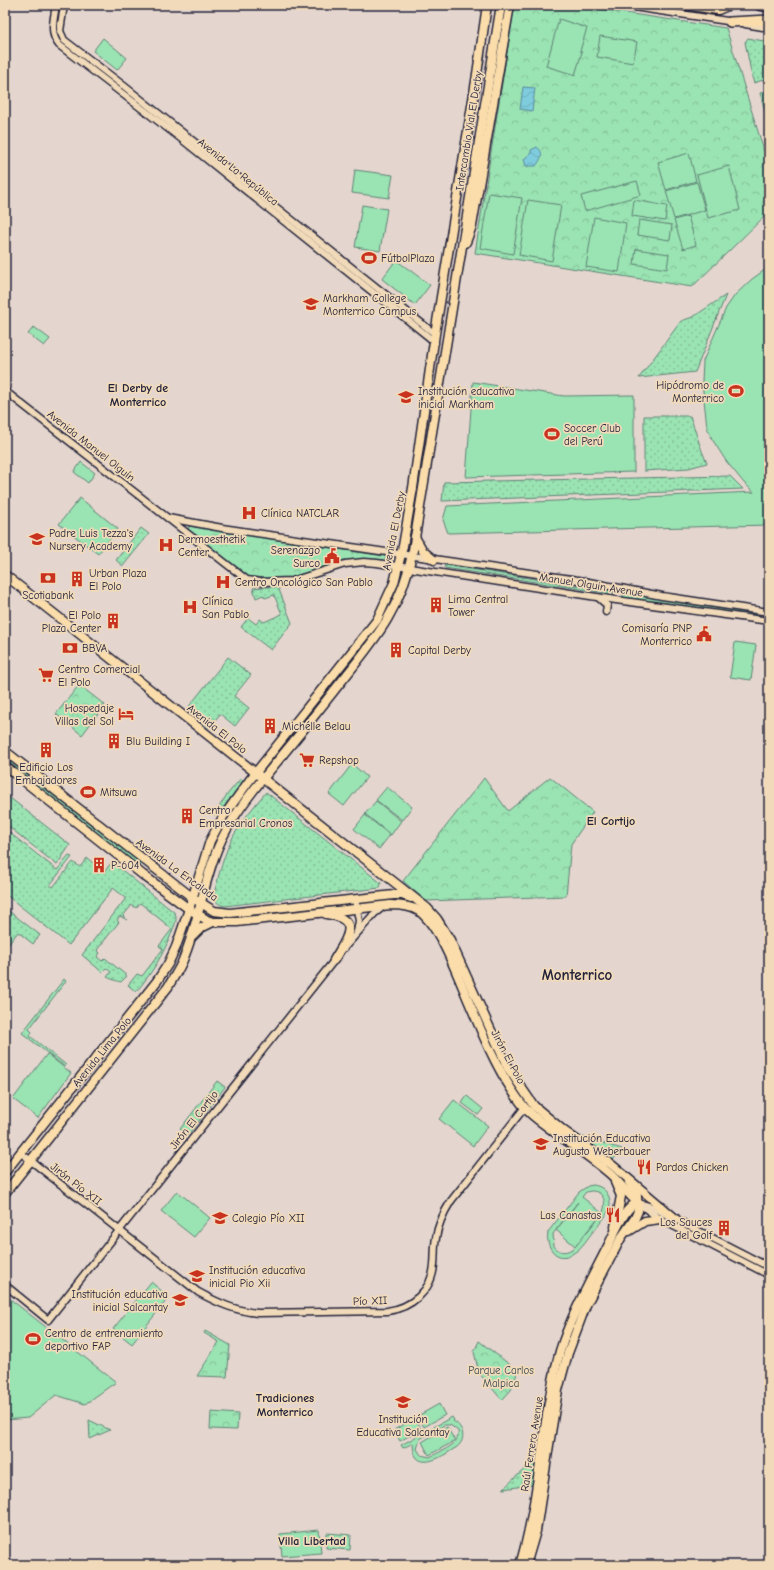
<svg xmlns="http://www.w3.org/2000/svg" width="774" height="1570" viewBox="0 0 774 1570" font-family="'Comic Neue',sans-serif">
	<defs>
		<pattern id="grass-dots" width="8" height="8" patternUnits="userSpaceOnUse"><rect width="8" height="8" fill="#9ae3b2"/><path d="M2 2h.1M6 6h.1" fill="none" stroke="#84c29a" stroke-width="1.8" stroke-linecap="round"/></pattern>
		<pattern id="forest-crowns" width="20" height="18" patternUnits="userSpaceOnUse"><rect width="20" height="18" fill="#9ae3b2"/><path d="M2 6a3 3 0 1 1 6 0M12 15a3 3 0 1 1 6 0" fill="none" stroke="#84c29a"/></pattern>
		<pattern id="water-waves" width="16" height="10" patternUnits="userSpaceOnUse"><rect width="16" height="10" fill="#7eccdd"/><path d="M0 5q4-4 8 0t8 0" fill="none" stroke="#6dafbf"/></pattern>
	</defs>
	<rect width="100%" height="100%" fill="#e4d6ce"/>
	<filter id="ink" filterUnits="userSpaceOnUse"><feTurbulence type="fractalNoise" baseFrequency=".025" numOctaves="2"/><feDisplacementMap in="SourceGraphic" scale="8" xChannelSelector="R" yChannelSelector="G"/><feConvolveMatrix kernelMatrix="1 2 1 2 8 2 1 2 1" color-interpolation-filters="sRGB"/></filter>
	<g filter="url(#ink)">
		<g fill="url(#grass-dots)" stroke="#5e8276">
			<polygon points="748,38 769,42 769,78 754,83 752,77 745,42"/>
			<polygon points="769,90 769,126 760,93"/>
			<polygon points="726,295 695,372 639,378 681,321 693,317"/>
			<path d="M644 416H690C696 432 700 448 707 463L689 468 644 471Z"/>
			<polygon points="730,476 743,489 442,501 444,482"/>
			<polygon points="141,528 149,534 123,566 116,560"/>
			<polygon points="444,565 613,591 613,594 445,568"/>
			<polygon points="264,587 278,587 292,623 271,650 241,627 248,618 256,624 260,619 264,622 282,614 274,595 265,598 263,595 256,598 253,588"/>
			<polygon points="623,592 760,612 760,617 623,597"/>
			<polygon points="228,657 251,675 234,696 249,708 235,726 220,714 209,728 187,709"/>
			<polygon points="5,756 141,863 140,866 138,868 5,763"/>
			<polygon points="241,778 244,781 221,813 214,815 226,796"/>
			<path d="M266 792 381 883 380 888 225 906C218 905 214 901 214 894 219 874 224 853 234 835 243 819 255 805 266 792Z"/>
			<path d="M5 794 70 845 57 865 9 827 6 830 57 870 69 856 72 857 50 885 53 887 73 862 80 867 87 858 104 872 112 862 175 913C178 921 174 926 172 932 163 955 152 973 136 992L128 985 137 974 142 976 163 949 159 946 172 929 140 903 136 908 132 905 123 916 127 920 120 916 117 920 119 922 97 950 100 953 97 957 102 961 105 958 127 976 121 982C120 982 108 978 107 977L111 972 106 968 102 972 82 955 126 898 113 888 69 945 5 894Z"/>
			<polygon points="5,908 40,935 33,944 18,932 5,949"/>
			<polygon points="64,979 66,981 29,1029 32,1032 30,1036 66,1065 65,1067 22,1033"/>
			<polygon points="217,1081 225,1087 188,1135 180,1129"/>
			<polygon points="89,1420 110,1430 90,1439"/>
			<polygon points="532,1462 536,1462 532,1485 503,1489"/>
		</g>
		<g fill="url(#forest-crowns)" stroke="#5e8276">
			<polygon points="518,5 571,5 726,28 769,167 769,212 692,287 475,253 514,8"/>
			<polygon points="189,526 384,556 386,557 385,561 370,559 349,560 300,576 291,578 251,578 247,577 188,530"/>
			<polygon points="79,685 105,705 82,735 56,714"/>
			<polygon points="550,777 593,812 571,844 566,896 426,901 403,881 484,778 508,811"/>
			<polygon points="583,1137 622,1149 613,1160"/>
			<polygon points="205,1331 230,1345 227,1377 197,1376 219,1342 204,1333"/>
			<polygon points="479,1341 518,1371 511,1390 502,1400 479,1373 474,1352"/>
			<polygon points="211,1412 238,1414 237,1430 210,1429"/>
		</g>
		<g fill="#9ae3b2" stroke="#5e8276" fill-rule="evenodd">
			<polygon points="559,19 587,28 580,51 582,52 575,75 546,66"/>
			<polygon points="600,36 637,42 633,63 597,57"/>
			<polygon points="103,38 127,58 117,70 93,51"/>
			<polygon points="689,153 696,181 666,190 658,162"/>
			<polygon points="729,166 740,210 708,218 697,175"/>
			<polygon points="355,170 393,175 389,198 352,193"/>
			<polygon points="637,181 641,195 585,211 581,196"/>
			<polygon points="697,182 705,210 674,219 666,191"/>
			<polygon points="489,193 522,198 513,254 480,248"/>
			<polygon points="528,200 561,205 552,261 519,255"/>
			<polygon points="634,200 667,206 665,221 632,216"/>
			<polygon points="362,205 387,209 380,251 355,247"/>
			<polygon points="688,216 696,245 683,249 674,220"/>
			<polygon points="594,217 626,223 619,272 586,267"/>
			<polygon points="639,220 672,225 670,240 637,235"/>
			<polygon points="636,249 669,254 667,269 634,264"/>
			<polygon points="396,260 430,285 415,305 382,279"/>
			<polygon points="769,267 769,525 448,533 443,520 447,506 754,492 744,483 726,461 712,439 707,427 702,382 703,361 726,308 735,295 752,279"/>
			<polygon points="34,327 50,339 44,346 28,334"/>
			<polygon points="473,382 564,396 634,395 634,472 466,477"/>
			<polygon points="81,462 95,473 88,483 74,472"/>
			<polygon points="80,498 118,529 98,554 59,524"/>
			<polygon points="735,642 756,645 751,680 730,677"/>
			<polygon points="352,764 367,777 344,806 329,794"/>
			<polygon points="387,787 412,807 402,820 376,800"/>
			<polygon points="376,801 401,821 391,835 365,814"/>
			<polygon points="365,815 390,835 379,849 354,829"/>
			<polygon points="47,1054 71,1073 38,1118 13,1099"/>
			<polygon points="467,1096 483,1109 478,1115 462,1103"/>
			<polygon points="454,1100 488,1126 473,1146 439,1119"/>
			<path d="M593 1185C600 1186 605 1189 608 1195 616 1209 599 1224 591 1234 586 1241 580 1250 572 1254 557 1263 545 1247 548 1232L579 1192 588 1186ZM591 1191C603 1191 607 1201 603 1212L575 1247C567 1253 560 1254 554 1246L553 1234 578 1202 556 1230 575 1246 602 1213 582 1197 586 1192Z"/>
			<polygon points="177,1191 210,1218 194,1237 161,1211"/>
			<polygon points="151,1282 169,1297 132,1344 113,1329"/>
			<polygon points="5,1295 116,1382 85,1404 56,1395 28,1418 5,1420"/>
			<polygon points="439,1404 445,1415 424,1427 418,1416"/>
			<path d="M452 1417 454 1420 453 1421C463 1426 467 1439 457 1447 453 1450 448 1452 444 1455 428 1464 413 1466 413 1443L403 1448 401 1445ZM444 1425H450L458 1431C461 1445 440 1451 430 1457L421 1455 417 1449 420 1439Z"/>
			<polygon points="415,1418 421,1429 400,1441 394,1430"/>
			<polygon points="447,1427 455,1441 429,1455 422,1442"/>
			<polygon points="319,1530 321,1553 282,1556 280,1534"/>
			<polygon points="327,1533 351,1535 350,1550 326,1548"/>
		</g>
		<g fill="url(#water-waves)" stroke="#59889c">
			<polygon points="523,87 535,88 532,111 520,109"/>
			<path d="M537 147C545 153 541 159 536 166H526L524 159 531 153V150Z"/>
		</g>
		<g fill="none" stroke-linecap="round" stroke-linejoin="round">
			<g stroke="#22223b" stroke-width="9">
				<g id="minor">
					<path d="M56 5C54 19 49 33 59 45L179 137 430 338 435 343"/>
					<polyline points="64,5 60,31 64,40 124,86 435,334"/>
					<polyline points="620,5 734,22"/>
					<polyline points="745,24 769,28"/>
					<polyline points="5,391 247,580 262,582 292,581 345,564 364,562 377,563 616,600 769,621"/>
					<polyline points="168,518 222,528 578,580 662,596 769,612"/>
					<polyline points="599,598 607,605 606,612"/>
					<polyline points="355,899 359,921 357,932"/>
					<polyline points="344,948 374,914 383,907"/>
					<path d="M21 1153 198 1292C218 1303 236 1311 258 1313L387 1311C411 1308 432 1291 434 1265 435 1256 434 1247 436 1238 438 1224 444 1212 451 1201L525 1107"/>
					<polyline points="638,1203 660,1219 769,1275"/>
					<polyline points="638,1203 652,1207 769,1267"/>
					<polyline points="5,1285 48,1320 336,958"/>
				</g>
			</g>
			<g stroke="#22223b" stroke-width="11">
				<g id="major">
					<polyline points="685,5 718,10 730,5"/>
					<polyline points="466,242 472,226 510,5"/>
					<polyline points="415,537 423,551 434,560"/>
					<polyline points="5,575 427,908 437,919 450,940 508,1068 534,1106 564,1131 612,1165 676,1219"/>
					<polyline points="5,751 193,898 214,911 230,913 394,895 402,895 411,898"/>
					<path d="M5 766 143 875 189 909 207 920 213 922H237L390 905C400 905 411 906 419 911 442 928 460 983 472 1009 486 1043 502 1080 525 1108 533 1117 543 1123 553 1131 572 1145 591 1158 609 1173 620 1182 627 1194 638 1203"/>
					<path d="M326 914C364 919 345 941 334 960"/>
					<polyline points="193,936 201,928 213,922"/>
					<polyline points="5,1172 157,981 168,964 176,947 189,909 210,841 223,817 249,781 377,620 394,583 403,546 413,488 435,334 476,81 487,5"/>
					<polyline points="615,1182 621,1196 615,1227"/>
					<path d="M5 1193 168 987C173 978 179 970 183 960 197 927 202 891 214 858 223 831 239 809 256 787 282 756 308 724 333 692 371 644 401 613 413 550L501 5"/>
					<polyline points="629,1231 645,1221 660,1219"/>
					<path d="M520 1565C541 1495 541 1421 560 1351 571 1315 592 1278 609 1244 614 1234 626 1204 638 1203"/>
					<polyline points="526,1565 536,1531 549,1445 558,1390 568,1353 586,1305 621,1238 635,1218 638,1211 637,1196 629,1182"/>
				</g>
			</g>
			<g stroke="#22223b" stroke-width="12">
				<g id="highway">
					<polyline points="759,5 769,7"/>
					<polyline points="730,22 769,20"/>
				</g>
			</g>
			<use href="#minor" stroke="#f1dab9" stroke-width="6"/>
			<use href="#major" stroke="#faddab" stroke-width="8"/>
			<use href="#highway" stroke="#faddab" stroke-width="9"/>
		</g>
	</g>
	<defs>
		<g id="stadium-bare" transform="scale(1.2)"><path d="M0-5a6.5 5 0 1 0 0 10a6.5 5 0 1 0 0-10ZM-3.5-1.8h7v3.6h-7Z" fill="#c8321e" stroke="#f1dab9" stroke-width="2.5" paint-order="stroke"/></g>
		<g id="school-bare" transform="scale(1.2)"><path d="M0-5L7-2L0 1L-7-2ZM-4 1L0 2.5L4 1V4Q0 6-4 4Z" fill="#c8321e" stroke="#f1dab9" stroke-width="2.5" paint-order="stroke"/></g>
		<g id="hospital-bare" transform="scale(1.2)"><path d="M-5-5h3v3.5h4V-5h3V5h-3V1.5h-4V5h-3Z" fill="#c8321e" stroke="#f1dab9" stroke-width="2.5" paint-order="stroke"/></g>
		<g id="university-bare" transform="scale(1.2)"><path d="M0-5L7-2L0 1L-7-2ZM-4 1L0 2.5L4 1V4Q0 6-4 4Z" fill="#c8321e" stroke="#f1dab9" stroke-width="2.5" paint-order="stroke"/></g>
		<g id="civic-bare" transform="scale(1.2)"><path d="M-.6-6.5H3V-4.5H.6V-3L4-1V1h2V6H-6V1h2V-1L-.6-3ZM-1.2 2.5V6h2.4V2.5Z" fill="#c8321e" stroke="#f1dab9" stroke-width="2.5" paint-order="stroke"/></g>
		<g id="bank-bare" transform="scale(1.2)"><path d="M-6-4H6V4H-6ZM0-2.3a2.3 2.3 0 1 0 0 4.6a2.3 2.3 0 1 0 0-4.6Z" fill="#c8321e" stroke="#f1dab9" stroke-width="2.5" paint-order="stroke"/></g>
		<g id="building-bare" transform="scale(1.2)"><path d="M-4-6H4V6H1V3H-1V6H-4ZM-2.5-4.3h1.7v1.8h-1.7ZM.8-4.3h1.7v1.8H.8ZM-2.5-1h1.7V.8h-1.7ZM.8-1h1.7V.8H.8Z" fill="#c8321e" stroke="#f1dab9" stroke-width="2.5" paint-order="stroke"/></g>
		<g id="supermarket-bare" transform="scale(1.2)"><path d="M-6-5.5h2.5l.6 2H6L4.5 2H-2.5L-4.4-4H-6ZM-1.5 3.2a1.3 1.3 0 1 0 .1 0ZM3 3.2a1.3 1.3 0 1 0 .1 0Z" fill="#c8321e" stroke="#f1dab9" stroke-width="2.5" paint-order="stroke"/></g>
		<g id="hotel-bare" transform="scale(1.2)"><path d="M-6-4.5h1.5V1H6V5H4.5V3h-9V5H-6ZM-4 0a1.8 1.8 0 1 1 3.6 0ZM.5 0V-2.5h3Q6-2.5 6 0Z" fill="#c8321e" stroke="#f1dab9" stroke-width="2.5" paint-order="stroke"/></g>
		<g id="restaurant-bare" transform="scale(1.2)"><path d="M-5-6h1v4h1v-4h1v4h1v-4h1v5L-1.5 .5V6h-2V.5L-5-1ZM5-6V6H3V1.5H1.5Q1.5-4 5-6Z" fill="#c8321e" stroke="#f1dab9" stroke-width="2.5" paint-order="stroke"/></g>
	</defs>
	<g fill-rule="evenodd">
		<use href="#stadium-bare" x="369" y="258"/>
		<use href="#school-bare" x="311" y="304"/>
		<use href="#stadium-bare" x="736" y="391"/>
		<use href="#school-bare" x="406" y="397"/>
		<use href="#stadium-bare" x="552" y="434"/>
		<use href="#hospital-bare" x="249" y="513"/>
		<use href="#university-bare" x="37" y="539"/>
		<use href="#hospital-bare" x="166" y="545"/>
		<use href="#civic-bare" x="332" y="556"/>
		<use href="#bank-bare" x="48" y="578"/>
		<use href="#building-bare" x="77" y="579"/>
		<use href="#hospital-bare" x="223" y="582"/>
		<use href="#building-bare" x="436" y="605"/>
		<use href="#hospital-bare" x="190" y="607"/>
		<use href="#building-bare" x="113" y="621"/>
		<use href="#civic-bare" x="704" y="634"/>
		<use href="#bank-bare" x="70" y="648"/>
		<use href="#building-bare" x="396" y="650"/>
		<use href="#supermarket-bare" x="46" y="675"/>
		<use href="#hotel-bare" x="126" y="714"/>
		<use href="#building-bare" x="270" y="726"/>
		<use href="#building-bare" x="114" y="741"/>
		<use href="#building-bare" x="46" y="750"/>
		<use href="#supermarket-bare" x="307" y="760"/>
		<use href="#stadium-bare" x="88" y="792"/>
		<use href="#building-bare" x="187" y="816"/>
		<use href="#building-bare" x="99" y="865"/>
		<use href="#school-bare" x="541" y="1144"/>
		<use href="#restaurant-bare" x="644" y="1167"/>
		<use href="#restaurant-bare" x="613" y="1215"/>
		<use href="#school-bare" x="220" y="1218"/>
		<use href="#building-bare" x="724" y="1228"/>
		<use href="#school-bare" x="197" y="1276"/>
		<use href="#school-bare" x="180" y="1300"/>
		<use href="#stadium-bare" x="33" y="1339"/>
		<use href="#school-bare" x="403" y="1402"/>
	</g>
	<g text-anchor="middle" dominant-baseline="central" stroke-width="3.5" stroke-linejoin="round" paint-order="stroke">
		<g font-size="11" fill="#22223b" stroke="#f1dab9">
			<text transform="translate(469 131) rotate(-81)">Intercambio Vial El Derby</text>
			<text transform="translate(238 172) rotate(39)">Avenida La República</text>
			<text transform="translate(91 446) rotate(38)">Avenida Manuel Olguín</text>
			<text transform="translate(394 531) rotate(-79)">Avenida El Derby</text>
			<text transform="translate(591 585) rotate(9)">Manuel Olguin Avenue</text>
			<text transform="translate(217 729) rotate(38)">Avenida El Polo</text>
			<text transform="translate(177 870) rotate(36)">Avenida La Encalada</text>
			<text transform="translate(102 1052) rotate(-51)">Avenida Lima Polo</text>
			<text transform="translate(508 1057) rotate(62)">Jirón El Polo</text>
			<text transform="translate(194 1120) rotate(-52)">Jirón El Cortijo</text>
			<text transform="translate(76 1184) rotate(38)">Jirón Pío XII</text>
			<text transform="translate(370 1301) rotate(-2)">Pío XII</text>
			<text transform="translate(532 1444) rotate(-81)">Raúl Ferrero Avenue</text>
		</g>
		<g font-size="11" fill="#22223b" stroke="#f1dab9" text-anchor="start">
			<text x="381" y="258">FútbolPlaza</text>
			<text x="323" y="298">Markham College<tspan x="323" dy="13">Monterrico Campus</tspan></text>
			<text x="724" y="385" text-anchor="end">Hipódromo de<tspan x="724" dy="13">Monterrico</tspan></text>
			<text x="418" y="391">Institución educativa<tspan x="418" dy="13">inicial Markham</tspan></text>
			<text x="564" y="428">Soccer Club<tspan x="564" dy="13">del Perú</tspan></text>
			<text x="261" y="513">Clínica NATCLAR</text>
			<text x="49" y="533">Padre Luis Tezza's<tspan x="49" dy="13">Nursery Academy</tspan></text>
			<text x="178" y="539">Dermoesthetik<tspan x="178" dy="13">Center</tspan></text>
			<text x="320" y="550" text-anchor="end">Serenazgo<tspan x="320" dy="13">Surco</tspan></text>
			<text x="89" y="573">Urban Plaza<tspan x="89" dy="13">El Polo</tspan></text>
			<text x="235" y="582">Centro Oncológico San Pablo</text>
			<text x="48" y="595" text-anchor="middle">Scotiabank</text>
			<text x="448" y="599">Lima Central<tspan x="448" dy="13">Tower</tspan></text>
			<text x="202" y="601">Clínica<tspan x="202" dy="13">San Pablo</tspan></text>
			<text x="101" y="615" text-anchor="end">El Polo<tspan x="101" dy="13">Plaza Center</tspan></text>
			<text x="692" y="628" text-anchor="end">Comisaría PNP<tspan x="692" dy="13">Monterrico</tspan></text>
			<text x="82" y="648">BBVA</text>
			<text x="408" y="650">Capital Derby</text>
			<text x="58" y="669">Centro Comercial<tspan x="58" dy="13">El Polo</tspan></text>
			<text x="114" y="708" text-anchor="end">Hospedaje<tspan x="114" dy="13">Villas del Sol</tspan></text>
			<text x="282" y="726">Michélle Belau</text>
			<text x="126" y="741">Blu Building I</text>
			<text x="319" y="760">Repshop</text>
			<text x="46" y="767" text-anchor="middle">Edificio Los<tspan x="46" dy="13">Embajadores</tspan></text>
			<text x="100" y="792">Mitsuwa</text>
			<text x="199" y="810">Centro<tspan x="199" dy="13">Empresarial Cronos</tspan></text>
			<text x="111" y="865">P-604</text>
			<text x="553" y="1138">Institución Educativa<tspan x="553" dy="13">Augusto Weberbauer</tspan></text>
			<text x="656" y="1167">Pardos Chicken</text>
			<text x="601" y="1215" text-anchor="end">Las Canastas</text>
			<text x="232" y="1218">Colegio Pío XII</text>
			<text x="712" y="1222" text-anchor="end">Los Sauces<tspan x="712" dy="13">del Golf</tspan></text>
			<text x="209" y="1270">Institución educativa<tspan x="209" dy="13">inicial Pio Xii</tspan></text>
			<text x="168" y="1294" text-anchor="end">Institución educativa<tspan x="168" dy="13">inicial Salcantay</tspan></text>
			<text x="45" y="1333">Centro de entrenamiento<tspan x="45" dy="13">deportivo FAP</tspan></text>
			<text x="403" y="1419" text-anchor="middle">Institución<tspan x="403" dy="13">Educativa Salcantay</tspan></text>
		</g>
		<g font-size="11" fill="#3a4953" stroke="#f1dab9">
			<text x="501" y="1370">Parque Carlos<tspan x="501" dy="13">Malpica</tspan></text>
		</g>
		<g font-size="12" font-weight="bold" fill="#22223b" stroke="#f1dab9">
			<text x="138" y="388">El Derby de<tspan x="138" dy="14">Monterrico</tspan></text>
			<text x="611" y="821">El Cortijo</text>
			<text x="285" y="1398">Tradiciones<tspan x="285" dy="14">Monterrico</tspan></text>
			<text x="312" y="1541">Villa Libertad</text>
		</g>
		<g font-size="15" font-weight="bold" fill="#22223b" stroke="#f1dab9">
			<text x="577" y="975">Monterrico</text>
		</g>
	</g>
	<rect width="774" height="1570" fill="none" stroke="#f1dab9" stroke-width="20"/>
	<rect x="10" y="10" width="754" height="1550" fill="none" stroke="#22223b" stroke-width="1.5" filter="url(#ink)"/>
</svg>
